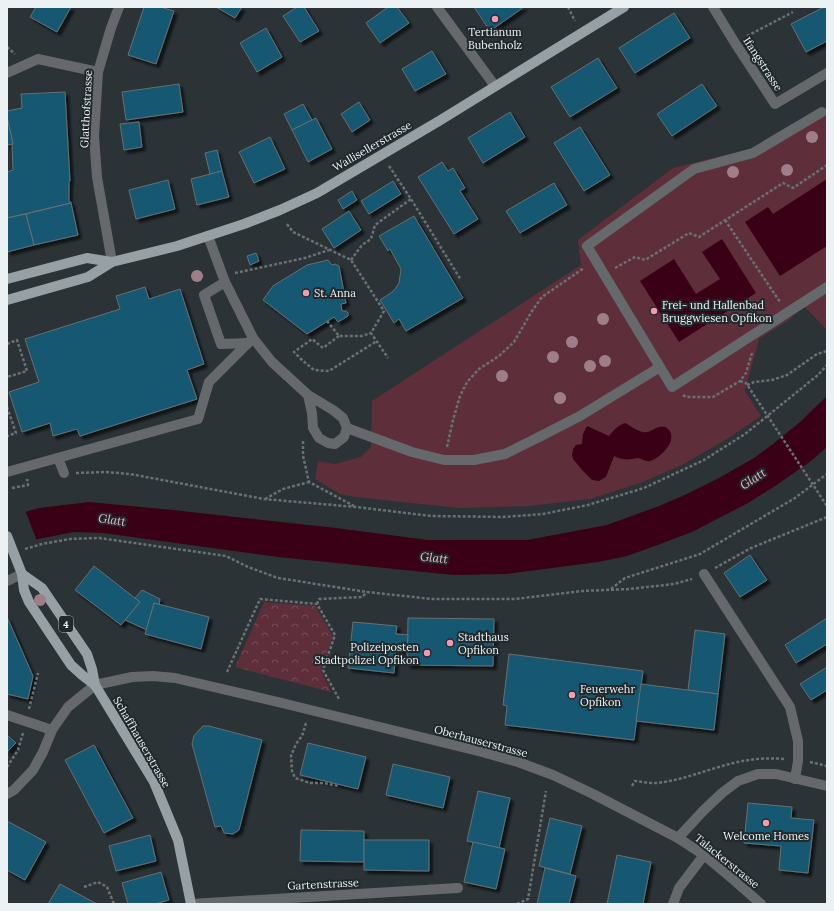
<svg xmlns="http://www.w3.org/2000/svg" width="834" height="911" font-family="Lora,serif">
  <defs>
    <pattern id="park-crowns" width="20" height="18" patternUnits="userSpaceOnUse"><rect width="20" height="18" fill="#5e2f3b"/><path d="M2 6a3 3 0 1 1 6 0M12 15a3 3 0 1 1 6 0" fill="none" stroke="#754e58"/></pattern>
    <filter id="shadow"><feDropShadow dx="3.5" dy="3.5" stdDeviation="1" flood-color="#0009"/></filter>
  </defs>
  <rect width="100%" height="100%" fill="#2b3337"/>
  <path fill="url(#park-crowns)" d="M264 602 315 606 333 636 321 670 331 692 235 667Z"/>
  <path fill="#5e2f3b" d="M827 108V330L804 306 791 315 792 318 759 339 745 391 761 416 727 439 680 466 640 483 590 499 529 506 459 508 355 497 340 494 315 479 318 461 335 464 361 457 371 447 372 401 581 265 578 240 673 168 782 141Z"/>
  <g fill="#3a0016">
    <path d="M827 179V246L780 276 745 222 768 207 773 214Z"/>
    <path d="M722 239 756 293 679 342 640 281 674 259 696 294 720 279 702 252Z"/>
    <path d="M827 396V447L811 461 778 484 748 503 692 532 663 543 627 556 598 562 507 574 453 575 278 557 103 533 74 532 38 539 7 549V517L39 508 89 502 173 510 336 528 428 540H527L607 525 659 506 687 494 719 478 754 458 773 444 800 422Z"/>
    <path d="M625 423C631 426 637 431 643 432 651 434 657 424 665 427 667 428 668 429 670 431 671 434 672 437 671 440 670 447 657 460 650 461 645 462 643 459 638 458 637 458 633 459 632 459 626 460 620 459 614 456L606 477 599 481 592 480 582 470 573 459 572 455 573 449 576 445 582 444 583 434 587 426 609 436C613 431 618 425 625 423Z"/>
  </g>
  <path fill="#2b3337" d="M25 510 37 541 7 551V515Z"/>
  <g fill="#185871" stroke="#656f73" filter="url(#shadow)">
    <path d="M36 7H71L57 32 30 17Z"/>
    <path d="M144 7H160L174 11 156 64 128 55Z"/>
    <path d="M216 7H242L235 18Z"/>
    <path d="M297 7H304L319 31 300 42 283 16Z"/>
    <path d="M388 7H397L409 23 380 43 366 23Z"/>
    <path d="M474 7H524L490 31Z"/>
    <path d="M824 7H827V41L806 52 791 24Z"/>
    <path d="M674 13 690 38 635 73 619 48Z"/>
    <path d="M266 28 282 57 257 72 240 43Z"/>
    <path d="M432 51 446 74 415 91 402 69Z"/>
    <path d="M598 58 617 88 570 117 551 87Z"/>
    <path d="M179 84 183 112 126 120 122 92Z"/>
    <path d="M702 84 717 106 672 136 657 114Z"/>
    <path d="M65 92 70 181H69V202H71V203L7 218V172L13 170 12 144H13L7 117V111L22 108 21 94Z"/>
    <path d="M359 102 370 120 352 132 341 114Z"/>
    <path d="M303 104 312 120 292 130 284 114Z"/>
    <path d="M510 112 525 137 483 163 468 138Z"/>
    <path d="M7 117 13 144 7 145Z"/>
    <path d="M316 118 332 149 308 162 292 130Z"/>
    <path d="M139 122 142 147 124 150 120 124Z"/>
    <path d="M580 127 610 175 584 191 554 143Z"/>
    <path d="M270 137 285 169 254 183 239 152Z"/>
    <path d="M217 150 222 171 210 174 205 153Z"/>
    <path d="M442 162 448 171 453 168 465 188 460 191 478 219 454 234 418 177Z"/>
    <path d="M222 171 229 197 197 205 191 179Z"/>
    <path d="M168 180 175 209 136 219 129 190Z"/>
    <path d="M393 181 401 194 369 214 361 201Z"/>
    <path d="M554 183 567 205 520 233 506 211Z"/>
    <path d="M352 191 357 200 343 209 338 200Z"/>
    <path d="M71 203 78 235 34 245 26 214Z"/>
    <path d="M349 211 361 230 334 248 322 229Z"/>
    <path d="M26 214 34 245 7 252V218Z"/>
    <path d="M414 216 463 298 406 331 399 319 394 323 380 300 391 293 395 289 399 283 401 269 390 249 388 251 379 236Z"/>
    <path d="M256 253 259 261 250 265 247 256Z"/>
    <path d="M328 260 332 265 335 264 339 266 346 303 341 304 342 311H346L348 313V316L338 322 334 317 307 334 263 300 273 286 307 265Z"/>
    <path d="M145 287 149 299 180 289 204 364 187 370 197 399 80 436 77 429 53 436 50 423 22 432 9 392 39 382 25 339 120 309 116 296Z"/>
    <path d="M750 555 767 580 740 597 724 573Z"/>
    <path d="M94 566 140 602 121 625 75 590Z"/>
    <path d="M142 590 160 599 159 605 154 603 147 630 125 620 140 602 135 598Z"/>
    <path d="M154 603 209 617 201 649 145 634Z"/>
    <path d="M7 617 33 676 28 699 7 694Z"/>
    <path d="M408 618 494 619 493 666 407 665Z"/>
    <path d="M827 618V644L796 663 785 645Z"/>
    <path d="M353 622 397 626 396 634 408 635 407 651H396L394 673 348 668Z"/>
    <path d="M695 630 725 634 718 694 688 690Z"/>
    <path d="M509 654 643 671 634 740 505 725 507 706 503 705Z"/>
    <path d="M827 667V690L811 700 800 684Z"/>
    <path d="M641 684 718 694 714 730 636 721Z"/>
    <path d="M203 726H209L262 740 239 830 233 834 224 833 221 826 215 827 192 744 194 736 199 730Z"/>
    <path d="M7 735 16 743 7 752Z"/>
    <path d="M308 743 366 757 358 789 300 775Z"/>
    <path d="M94 745 133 818 104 833 65 760Z"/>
    <path d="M393 764 450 777 443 808 386 795Z"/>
    <path d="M478 791 510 798 499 848 467 841Z"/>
    <path d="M748 803 792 807 791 818 814 820 808 873 779 870 781 846 744 843Z"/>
    <path d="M550 818 582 826 570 874 539 866Z"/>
    <path d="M7 821 46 842 25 880 7 870Z"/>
    <path d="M301 830 364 831V862L300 861Z"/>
    <path d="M150 835 156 861 116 871 109 846Z"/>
    <path d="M364 840H429V871L364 870Z"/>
    <path d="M473 842 505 849 496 889 464 882Z"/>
    <path d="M617 855 651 862 643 904H607Z"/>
    <path d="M545 868 576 876 569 904H537Z"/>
    <path d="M161 872 169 900 155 904H128L122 883Z"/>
    <path d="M60 884 97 904H48Z"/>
  </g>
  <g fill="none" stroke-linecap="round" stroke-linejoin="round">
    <g stroke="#6a7175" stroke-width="2.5" stroke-dasharray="3 2" stroke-linecap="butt">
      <path d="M568 7 575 21"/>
      <path d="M747 36 793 12"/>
      <path d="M7 47 15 54"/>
      <path d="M389 166 411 199 461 280"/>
      <path d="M725 220 780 302"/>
      <path d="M287 224 293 232 351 260 384 311 371 333 388 358"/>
      <path d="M351 260 362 245 371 239 375 225 411 199"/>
      <path d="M615 268 635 257 645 260 689 233 699 237 783 183 793 188 827 165"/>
      <path d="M235 273 305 258 329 250"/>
      <path d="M327 321 339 336H362L371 333"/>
      <path d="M339 336 323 348 312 339 294 352 302 360 314 370 329 371 377 341"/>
      <path d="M7 344 17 340 27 371 7 377"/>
      <path d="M740 381 746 383 827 506"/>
      <path d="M747 385 754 382 772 380 787 375 817 354 827 351"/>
      <path d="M683 395 686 397H713L740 381 746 373 752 353"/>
      <path d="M7 407 16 433 7 436"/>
      <path d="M303 441V456L309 482 354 506"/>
      <path d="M447 447 453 420 460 396 467 382 479 369 499 356 514 342 532 311 542 297 584 268"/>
      <path d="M76 473 106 472 130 474 264 499 356 507 431 516 503 517 543 514 588 505 644 488 704 460 745 434 818 375 827 365"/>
      <path d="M12 488 28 485 27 479"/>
      <path d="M265 499 283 489 309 482"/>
      <path d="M25 549 42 544 70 539 99 538 226 556 248 567 278 578 367 592 432 599H515L582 591 629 589 674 584 692 579"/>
      <path d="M715 568 751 548 827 517"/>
      <path d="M611 589 625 578 700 554 795 498 827 474"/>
      <path d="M317 604 319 599 362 597 367 592"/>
      <path d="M227 672 260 599 317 604 335 635 323 670 339 699"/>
      <path d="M29 709 38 673"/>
      <path d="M306 723 302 736 296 744 291 756 292 771 295 778 310 783H324L339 786"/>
      <path d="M810 762 827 766"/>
      <path d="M7 767 18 750 23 733"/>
      <path d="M632 786 635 781C642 782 649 783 656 783 678 781 698 773 719 767 741 760 762 757 785 759"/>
      <path d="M84 887 98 882 107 887 114 904"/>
      <path d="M517 904 528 899 546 791"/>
    </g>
    <g stroke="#65696c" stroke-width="10">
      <path d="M437 7 495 86"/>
      <path d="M713 7 735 43 775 104 827 73"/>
      <path d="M7 73 38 59 98 72"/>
      <path d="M822 112 753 153 694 169 587 246 672 387 827 287"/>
      <path d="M208 236 225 282 253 338 272 362 308 395 333 410 343 418 347 428 344 437 335 444 328 443 319 438 313 428 312 413 308 395"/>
      <path d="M112 262 97 177 94 136 98 72 111 28 119 7"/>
      <path d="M225 282 204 295 221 344 248 343"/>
      <path d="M347 428 412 452 444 460H474L505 454 541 436 580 416 660 367"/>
      <path d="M58 458 64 473"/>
      <path d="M7 472 198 419 209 382 253 338"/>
      <path d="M704 574 790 707 798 741V761L795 779"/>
      <path d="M7 581 22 574"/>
      <path d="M7 715 52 730"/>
      <path d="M7 794 14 790 33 770 43 752 52 730 68 707 95 685 132 677 153 676 175 678 282 703 482 752 518 762 553 775 593 794 678 838 704 855 735 881 761 904"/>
      <path d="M678 838 703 811 722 793 738 781 758 774H776L827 786"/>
      <path d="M191 904 458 888"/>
      <path d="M673 904 679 888 704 855"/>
    </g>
    <g stroke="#97a0a4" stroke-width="10">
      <path d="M7 279 87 258 112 262"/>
      <path d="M7 300 88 277 112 262 177 246 244 224 280 210 317 193 439 121 624 7"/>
      <path d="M7 536 22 574 24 590 29 602 71 665 82 675 95 685"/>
      <path d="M22 574 42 588 87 654 92 669 95 685 154 782 178 840 191 904"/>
    </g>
  </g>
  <g fill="#9e7f89">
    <circle cx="812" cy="137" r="6"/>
    <circle cx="787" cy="170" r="6"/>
    <circle cx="733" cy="172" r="6"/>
    <circle cx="197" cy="276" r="6"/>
    <circle cx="603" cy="319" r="6"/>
    <circle cx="572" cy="342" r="6"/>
    <circle cx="553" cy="357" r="6"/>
    <circle cx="605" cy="361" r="6"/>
    <circle cx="590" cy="366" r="6"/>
    <circle cx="502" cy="376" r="6"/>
    <circle cx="560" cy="398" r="6"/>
    <circle cx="40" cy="600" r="6"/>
  </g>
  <g fill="#f29aaf" stroke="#21292d" stroke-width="1.5">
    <circle cx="495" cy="19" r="4"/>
    <circle cx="306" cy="293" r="4"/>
    <circle cx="654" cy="311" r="4"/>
    <circle cx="450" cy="643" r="4"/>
    <circle cx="427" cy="653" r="4"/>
    <circle cx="572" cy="695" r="4"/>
    <circle cx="766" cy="823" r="4"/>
  </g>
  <g text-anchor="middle" stroke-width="4" stroke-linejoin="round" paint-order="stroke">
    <rect fill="#21292d" stroke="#afb6b8" stroke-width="1" x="59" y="616" width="14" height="16" rx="3"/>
    <g font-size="10" font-weight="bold" fill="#ecf2f4">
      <text x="66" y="628">4</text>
    </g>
    <g font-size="11" fill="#ecf2f4" stroke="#21292d" text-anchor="start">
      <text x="495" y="36" text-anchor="middle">Tertianum<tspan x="495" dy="13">Bubenholz</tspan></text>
      <text x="314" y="297">St. Anna</text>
      <text x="662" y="309">Frei- und Hallenbad<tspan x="662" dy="13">Bruggwiesen Opfikon</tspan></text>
      <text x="458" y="641">Stadthaus<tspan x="458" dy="13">Opfikon</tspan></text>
      <text x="419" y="651" text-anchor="end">Polizeiposten<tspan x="419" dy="13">Stadtpolizei Opfikon</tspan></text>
      <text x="580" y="693">Feuerwehr<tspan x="580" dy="13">Opfikon</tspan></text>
      <text x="766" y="840" text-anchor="middle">Welcome Homes</text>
    </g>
    <g font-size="11" fill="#ecf2f4" stroke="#21292d">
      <text transform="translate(763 64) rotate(57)" y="4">Ifangstrasse</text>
      <text transform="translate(86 109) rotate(-87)" y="4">Glatthofstrasse</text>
      <text transform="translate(372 146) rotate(-30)" y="4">Wallisellerstrasse</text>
      <text transform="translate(481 741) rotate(15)" y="4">Oberhauserstrasse</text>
      <text transform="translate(142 742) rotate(60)" y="4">Schaffhauserstrasse</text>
      <text transform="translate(727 861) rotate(39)" y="4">Talackerstrasse</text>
      <text transform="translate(323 884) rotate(-3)" y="4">Gartenstrasse</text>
    </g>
    <g font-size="12" font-style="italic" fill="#f7b9c7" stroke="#21292d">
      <text transform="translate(753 479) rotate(-33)" y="4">Glatt</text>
      <text transform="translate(112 520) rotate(8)" y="4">Glatt</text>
      <text transform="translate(434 558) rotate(6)" y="4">Glatt</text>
    </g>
  </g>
  <rect width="834" height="911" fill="none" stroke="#ecf2f4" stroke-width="16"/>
</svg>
